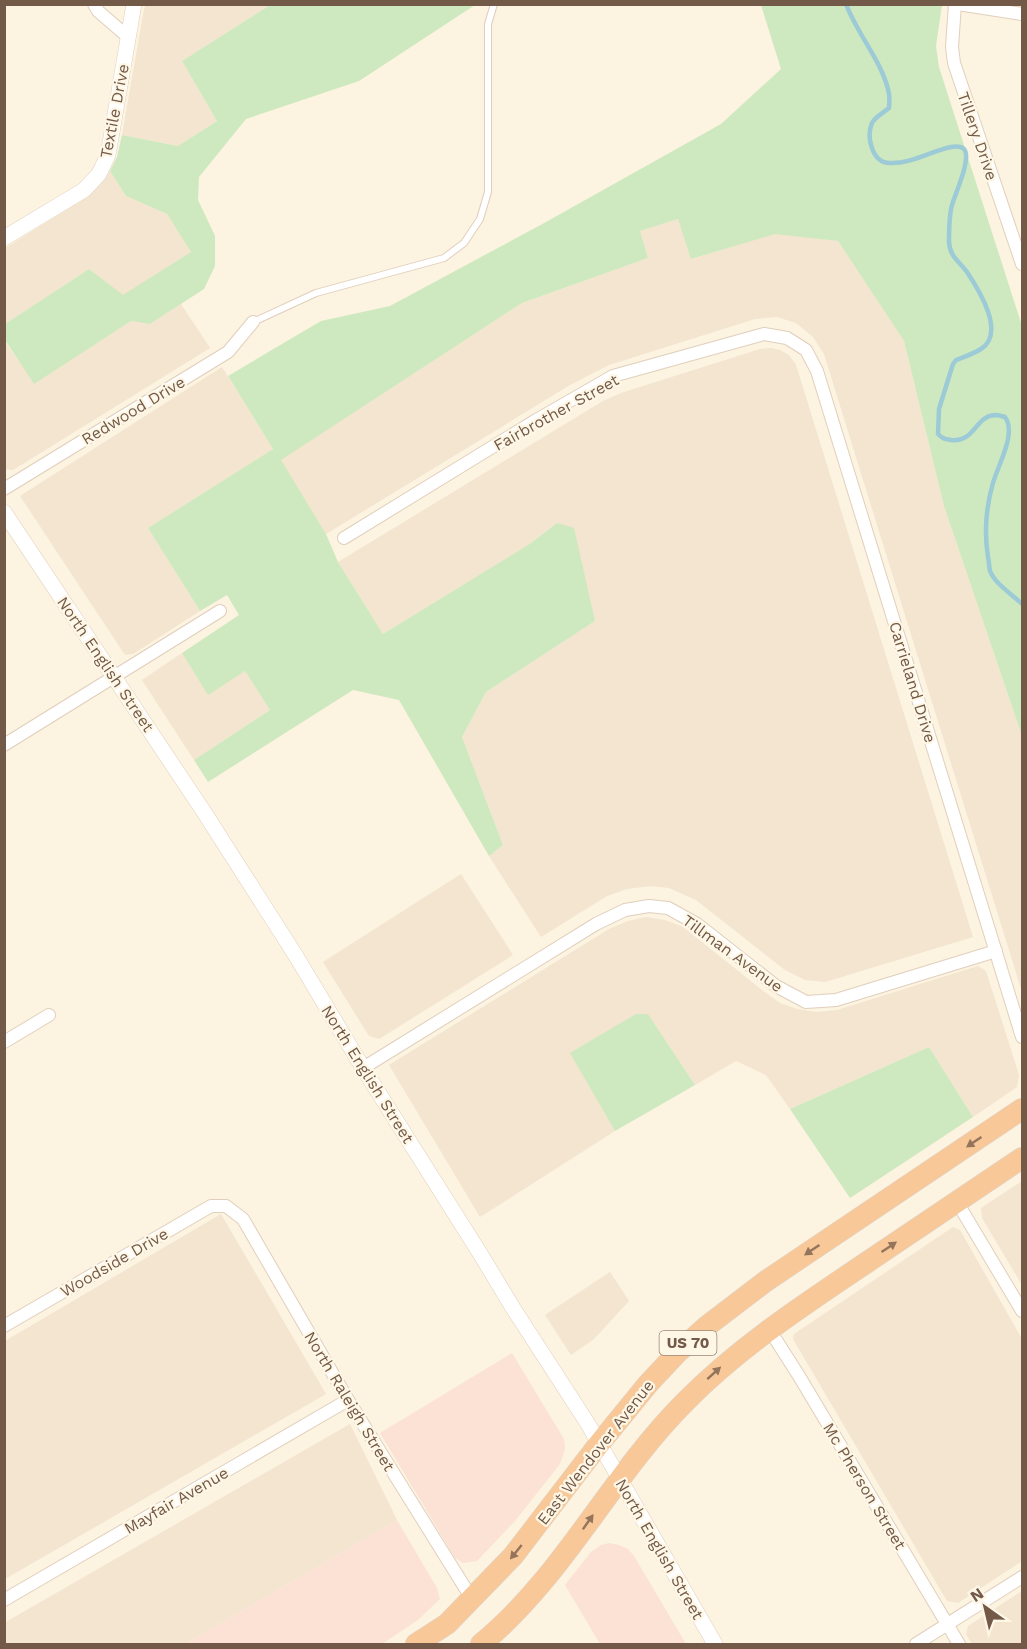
<svg xmlns="http://www.w3.org/2000/svg" width="1027" height="1649" font-family="'Work Sans',sans-serif">
  <rect width="100%" height="100%" fill="#fcf3e0"/>
  <g fill="#f3e5cf">
    <path d="M146 5H270L182 61 217 121 178 146 122 135 144 9Z"/>
    <path d="M110 171 126 196 167 214 191 252 123 296 89 269 5 324V248L79 202 96 189Z"/>
    <path d="M678 219 692 259 775 233 838 241 904 341 944 506 1022 736V992L824 354 813 337 796 323 777 317 755 319 609 365 570 385 326 534 280 460 522 303 648 258 640 231Z"/>
    <path d="M181 304 210 348 13 470 5 469 4 340 34 383 131 321 150 324Z"/>
    <path d="M771 348 780 350 789 355 796 365 973 937 825 982 805 980 785 970 696 900 669 888 651 886 627 889 607 896 541 937 489 856 503 845 462 737 486 692 595 621 557 523 531 543 383 634 338 562 603 401 621 393 760 349Z"/>
    <path d="M222 367 273 449 148 528 200 611 133 654 125 655 20 496Z"/>
    <path d="M182 653 208 694 245 671 270 710 194 760 142 680Z"/>
    <path d="M461 874 513 955 379 1039 369 1036 323 962Z"/>
    <path d="M646 917 665 920 683 927 762 990 780 1003 797 1009 816 1012 837 1010 978 966 986 971 1019 1075 1017 1087 973 1117 929 1047 790 1109 766 1075 736 1061 695 1085 648 1014 571 1053 615 1131 480 1217 389 1065 609 929 628 921Z"/>
    <path d="M1022 1181V1285L982 1218 981 1208Z"/>
    <path d="M221 1214 326 1394 5 1579V1341Z"/>
    <path d="M953 1227 960 1230 1022 1339V1561L958 1603 947 1601 793 1339 794 1334Z"/>
    <path d="M610 1272 629 1301 594 1339 571 1355 545 1315Z"/>
    <path d="M350 1424 397 1520 185 1644H5L4 1623Z"/>
    <path d="M1022 1591V1644H972L966 1634 968 1626Z"/>
  </g>
  <g fill="#fce2d4">
    <path d="M512 1353 564 1439 565 1449 560 1464 515 1521 477 1561 463 1563 455 1558 380 1433Z"/>
    <path d="M397 1520 437 1588 440 1599 418 1620 382 1644H185Z"/>
    <path d="M609 1543 619 1545 628 1549 634 1556 686 1644H600L565 1585 591 1552 601 1545Z"/>
  </g>
  <g fill="#cee9bf">
    <path d="M270 5H475L359 81 246 119 199 177 198 200 215 236V266L204 289 150 324 131 321 34 384 5 340V324L89 269 123 295 191 252 167 214 126 196 110 171 117 157 122 135 178 146 217 121 182 61Z"/>
    <path d="M761 5H942L936 46 939 67 1022 326V736L944 506 904 341 838 241 775 234 691 259 678 219 640 231 648 258 522 303 281 460 326 534 338 562 383 634 531 543 557 523 574 528 595 621 486 692 462 737 503 845 489 856 399 700 353 690 208 782 194 760 270 710 245 671 208 695 182 653 239 615 227 595 200 611 148 528 273 449 228 376 321 321 390 306 546 222 721 124 781 69Z"/>
    <path d="M636 1014H648L695 1085 615 1131 570 1053Z"/>
    <path d="M929 1047 973 1117 850 1198 790 1109Z"/>
  </g>
  <g fill="none" stroke-linecap="round" stroke-linejoin="round">
    <path stroke="#9ccad6" stroke-width="4.5" d="M846 4C857 34 884 64 889 94 890 99 889 104 889 108 883 113 875 117 872 123 866 137 872 163 890 163 911 164 931 151 951 147 956 146 961 146 964 149 972 158 955 194 952 205 949 216 949 231 949 242 950 257 959 261 967 272 979 290 1006 333 981 349 973 354 964 357 956 360L953 364 939 409 938 434C943 439 945 439 951 440 975 443 975 416 995 415 999 415 1002 416 1005 417 1017 433 998 465 993 483 986 507 984 532 988 557 989 561 989 566 990 571 995 584 1012 594 1022 604"/>
    <defs>
      <path id="service" d="M253 322 316 293 444 258 464 243 480 219 488 192V24L494 4"/>
      <g id="minor">
        <path d="M94 4 98 11 128 37"/>
        <path d="M955 4 952 47 954 63 1022 264"/>
        <path d="M958 4 1022 14"/>
        <path d="M4 489 228 352 253 322"/>
        <path d="M344 538 533 422 613 376 764 334 787 338 806 350 817 371 1022 1037"/>
        <path d="M4 745 220 611"/>
        <path d="M4 1042 49 1015"/>
        <path d="M363 1068 596 924 625 910 649 906 668 908 697 924 776 986 806 1002 836 1000 996 951"/>
        <path d="M957 1202 1022 1311"/>
        <path d="M4 1326 211 1206H226L243 1219 348 1400 472 1599"/>
        <path d="M769 1329 799 1376 959 1644"/>
        <path d="M4 1600 348 1400"/>
        <path d="M916 1644 1022 1577"/>
      </g>
      <g id="tertiary">
        <path d="M4 238 84 190 99 174 108 155 134 4"/>
        <path d="M4 512 204 812 296 956 363 1068 481 1255 513 1308 588 1424 715 1644"/>
      </g>
      <g id="trunk">
        <path d="M416 1644 447 1624 513 1556 599 1444 648 1384 677 1353 707 1326 766 1281 1022 1109"/>
        <path d="M481 1644C564 1576 610 1477 685 1402 736 1350 796 1310 857 1269 912 1232 967 1195 1022 1158"/>
      </g>
    </defs>
    <use href="#service" stroke="#e0cfbc" stroke-width="8"/>
    <use href="#minor" stroke="#e0cfbc" stroke-width="14"/>
    <use href="#tertiary" stroke="#e0cfbc" stroke-width="16"/>
    <use href="#trunk" stroke="#ddd7d3" stroke-width="22"/>
    <use href="#service" stroke="#fff" stroke-width="6"/>
    <use href="#minor" stroke="#fff" stroke-width="12"/>
    <use href="#tertiary" stroke="#fff" stroke-width="15"/>
    <use href="#trunk" stroke="#f8c898" stroke-width="21"/>
  </g>
  <defs><path id="oneway-solid" d="M-6-.8H1V-3.2L6.5 0L1 3.2V.8H-6Z" transform="scale(1.5)"/></defs>
  <g fill="#94755c">
    <use href="#oneway-solid" transform="translate(974 1142) rotate(146)"/>
    <use href="#oneway-solid" transform="translate(889 1247) rotate(-34)"/>
    <use href="#oneway-solid" transform="translate(812 1250) rotate(146)"/>
    <use href="#oneway-solid" transform="translate(714 1373) rotate(-42)"/>
    <use href="#oneway-solid" transform="translate(588 1522) rotate(-55)"/>
    <use href="#oneway-solid" transform="translate(516 1552) rotate(129)"/>
  </g>
  <g text-anchor="middle" stroke-width="4.5" stroke-linejoin="round" paint-order="stroke">
    <rect fill="#fff7e6" stroke="#9c8877" stroke-width="1.5" x="659.5" y="1331" width="57" height="24" rx="4.5"/>
    <g font-size="15" font-weight="bold" fill="#725948">
      <text x="688" y="1348">US 70</text>
    </g>
    <g font-size="16" fill="#725948" stroke="#fff7e6">
      <text transform="translate(114 111) rotate(-79)" y="6">Textile Drive</text>
      <text transform="translate(978 136) rotate(71)" y="6">Tillery Drive</text>
      <text transform="translate(133 410) rotate(-31)" y="6">Redwood Drive</text>
      <text transform="translate(556 412) rotate(-29)" y="6">Fairbrother Street</text>
      <text transform="translate(106 664) rotate(56)" y="6">North English Street</text>
      <text transform="translate(913 682) rotate(73)" y="6">Carrieland Drive</text>
      <text transform="translate(733 953) rotate(36)" y="6">Tillman Avenue</text>
      <text transform="translate(368 1074) rotate(58)" y="6">North English Street</text>
      <text transform="translate(114 1262) rotate(-30)" y="6">Woodside Drive</text>
      <text transform="translate(350 1401) rotate(59)" y="6">North Raleigh Street</text>
      <text transform="translate(595 1452) rotate(-52)" y="6">East Wendover Avenue</text>
      <text transform="translate(865 1486) rotate(59)" y="6">Mc Pherson Street</text>
      <text transform="translate(176 1500) rotate(-30)" y="6">Mayfair Avenue</text>
      <text transform="translate(660 1549) rotate(60)" y="6">North English Street</text>
    </g>
  </g>
  <rect width="1027" height="1649" fill="none" stroke="#725948" stroke-width="12"/>
  <g transform="translate(985 1607) rotate(326)" stroke="#fff7e6" stroke-width="4.5" paint-order="stroke">
  <path d="M0-4.5L10 22L0 15L-10 22Z" fill="#725948"/>
  <text y="-9" font-size="16" font-weight="bold" text-anchor="middle" fill="#725948">N</text>
  </g>
</svg>
